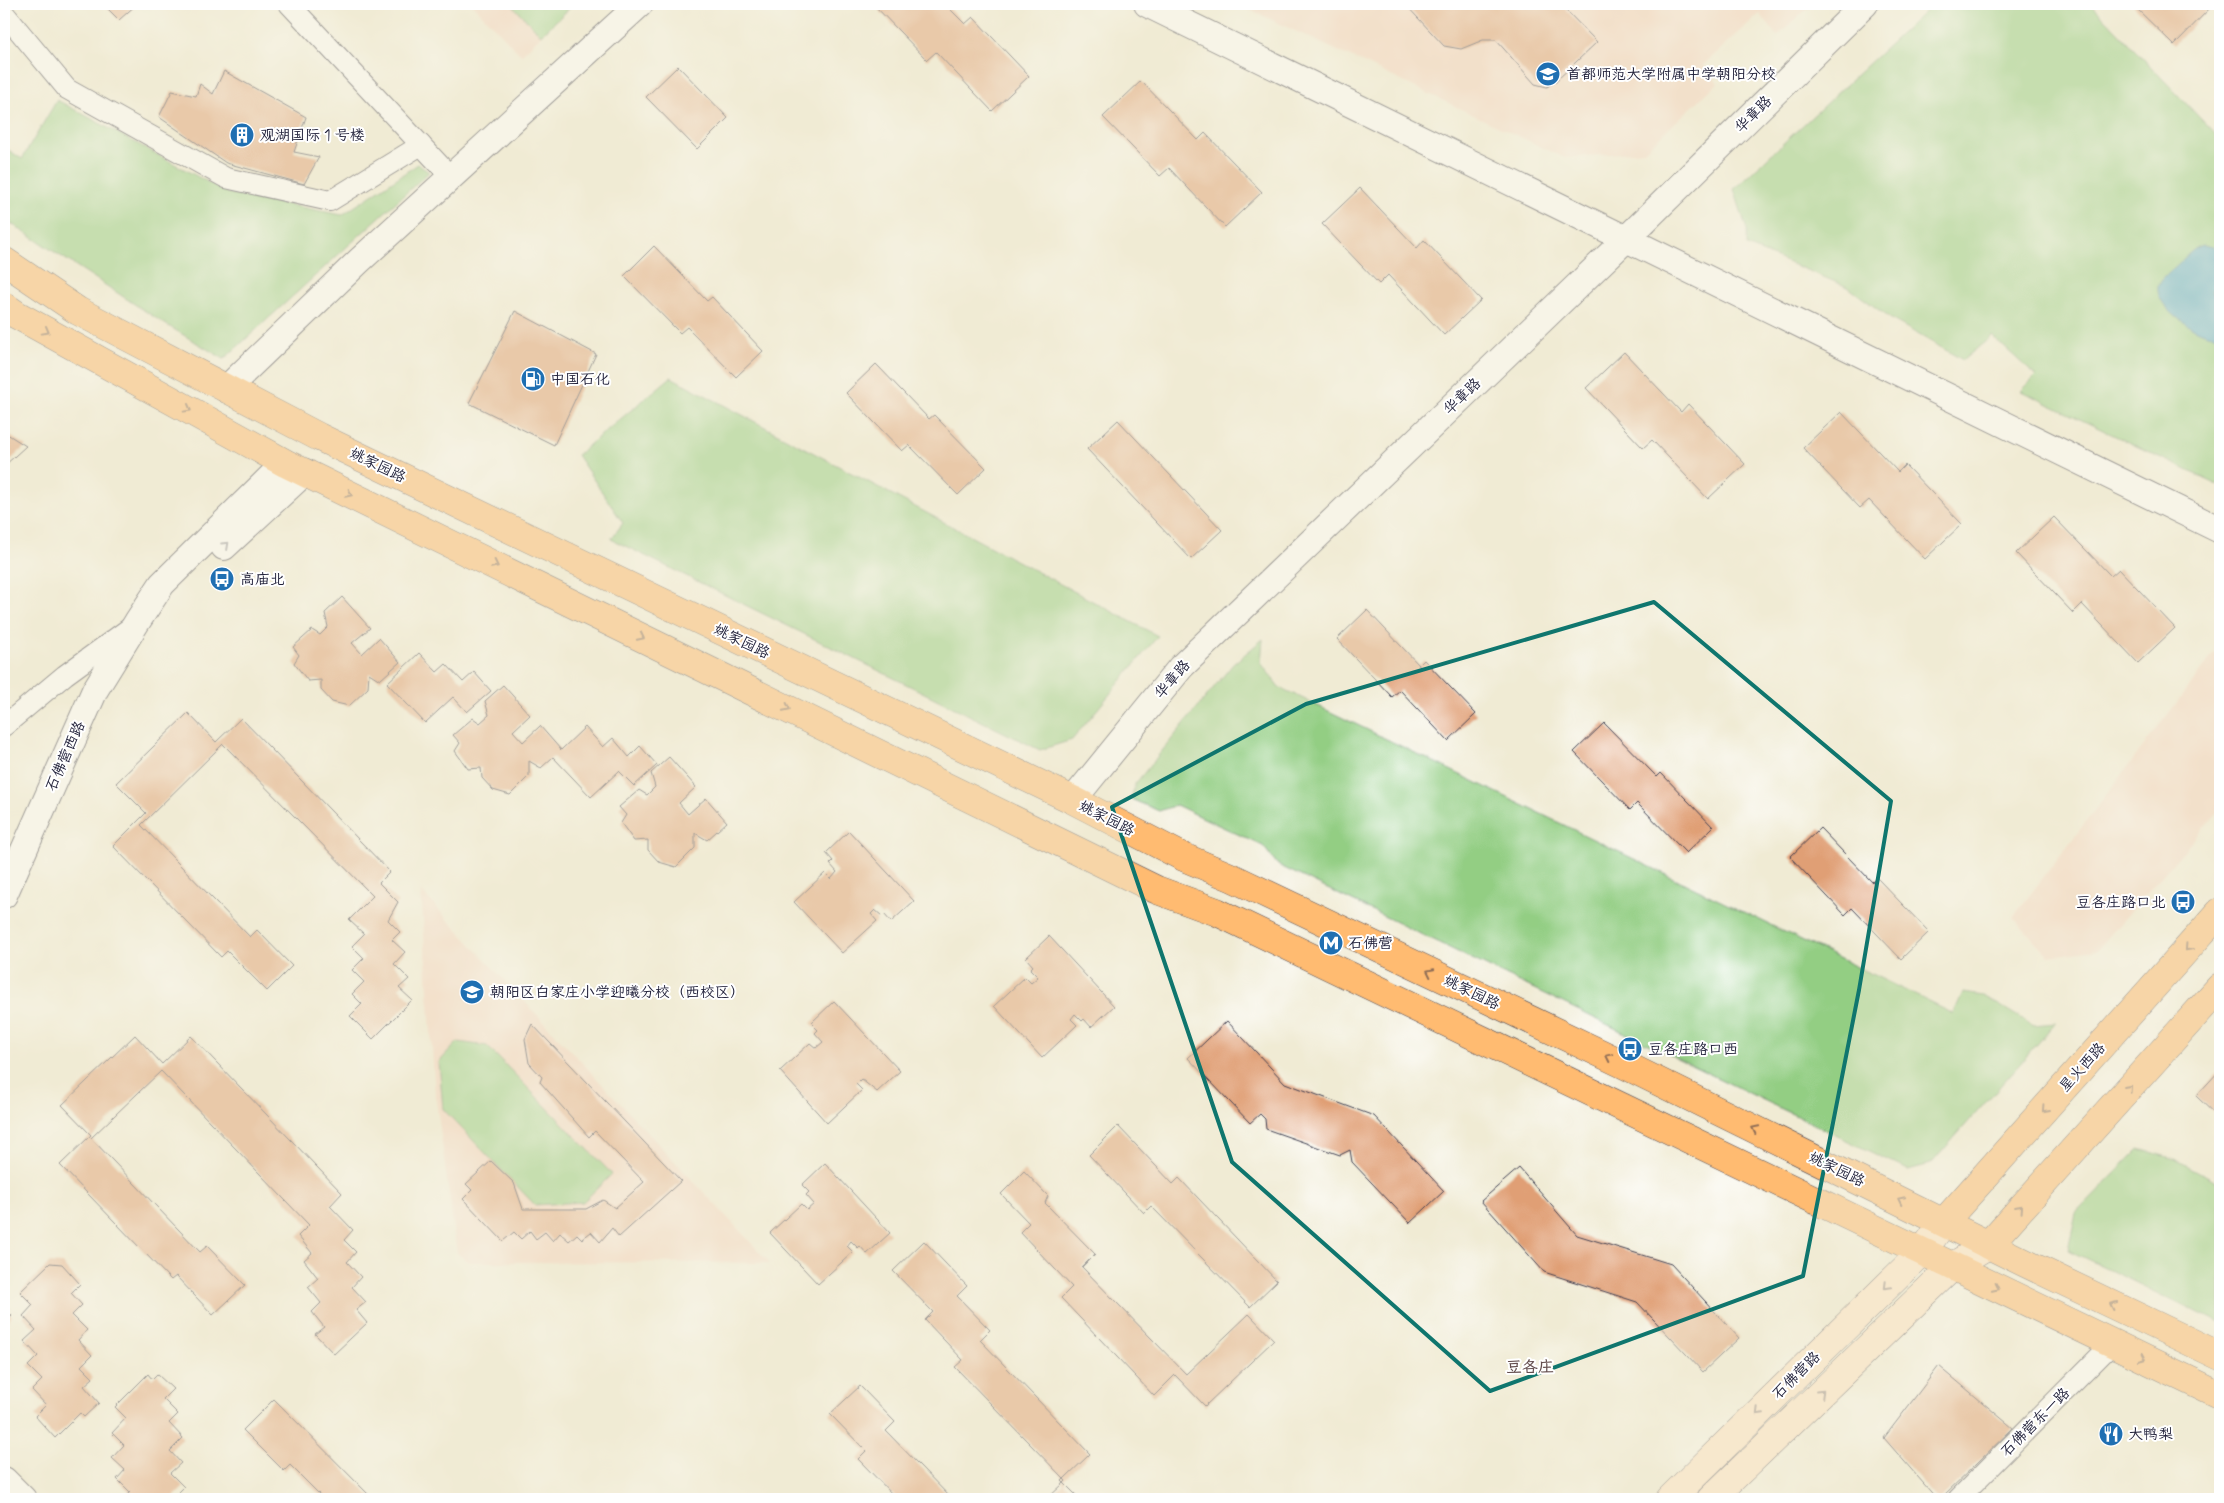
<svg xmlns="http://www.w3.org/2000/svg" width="2224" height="1503" font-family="Mynerve,'LXGW WenKai TC',sans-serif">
  <rect width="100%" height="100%" fill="#fff"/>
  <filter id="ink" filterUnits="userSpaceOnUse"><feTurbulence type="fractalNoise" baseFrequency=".02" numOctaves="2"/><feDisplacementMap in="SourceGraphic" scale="10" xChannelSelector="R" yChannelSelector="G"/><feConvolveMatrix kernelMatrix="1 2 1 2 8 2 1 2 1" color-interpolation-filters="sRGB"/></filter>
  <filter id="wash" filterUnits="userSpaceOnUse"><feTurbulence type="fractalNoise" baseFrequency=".0096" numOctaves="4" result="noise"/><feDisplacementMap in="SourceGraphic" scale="20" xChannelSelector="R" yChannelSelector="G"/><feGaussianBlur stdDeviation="1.12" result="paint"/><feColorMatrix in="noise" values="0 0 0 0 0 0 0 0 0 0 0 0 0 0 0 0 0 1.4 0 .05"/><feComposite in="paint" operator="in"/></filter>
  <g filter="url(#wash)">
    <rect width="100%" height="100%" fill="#f0ebd4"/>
    <g fill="#f4d3bf">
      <path d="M472 4H574L521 55Z"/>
      <path d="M1238 4H1813L1777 36 1760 14 1703 65 1718 83 1644 151 1565 158Z"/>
      <path d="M2220 646V809L2097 950 2049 956 2013 917Z"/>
      <path d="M421 891 770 1263 468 1262 457 1253 435 1092Z"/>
    </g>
    <g fill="#93ce83" stroke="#5a785f">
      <path d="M511 4H574L541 35Z"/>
      <path d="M1933 4H2091L2220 139V486L2021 391 2036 376 1992 336 1963 360 1891 319 1848 287 1747 246V230L1734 189Z"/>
      <path d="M57 100 228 193 342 215 418 164 429 172 224 359 165 324 4 219V147L22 159Z"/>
      <path d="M671 377 1158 636 1072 740 1040 750 611 539 623 523 577 455Z"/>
      <path d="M1263 639 1261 663 1279 687 1954 1014 1963 993 1984 996 2032 1025 2056 1023 1931 1164 1908 1170 1278 865 1263 846 1176 805 1159 811 1131 799 1135 784 1233 664Z"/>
      <path d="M458 1042 487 1046 612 1174 583 1202 535 1205 443 1109 439 1062Z"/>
      <path d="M2139 1149 2175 1159 2220 1183V1323L2068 1250 2076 1213Z"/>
    </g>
    <path fill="#48a5c7" stroke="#356481" d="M2203 245 2213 247 2220 254 2218 265 2220 283 2212 291 2220 307V335C2201 339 2155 308 2158 287 2160 278 2172 270 2178 264 2186 257 2193 248 2203 245Z"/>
    <g id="blocks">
      <g fill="#e09f74">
        <path d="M103 4H137L119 20Z"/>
        <path d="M873 4H945L965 24 973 17 1029 76 992 111 936 52 927 60Z"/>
        <path d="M1405 4H1560L1597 42 1556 81 1547 87 1535 84 1496 40H1483L1461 49 1444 46Z"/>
        <path d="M2132 4H2214L2174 45Z"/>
        <path d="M678 66 728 118 697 149 646 97Z"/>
        <path d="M224 71 306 117 294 152 319 157 304 184 226 163 159 117 172 91 196 96 200 84 213 94Z"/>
        <path d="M1141 81 1198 140 1205 133 1262 192 1225 227 1169 168 1160 176 1103 117Z"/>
        <path d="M1360 188 1417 248 1424 240 1481 300 1444 335 1388 275 1379 284 1322 224Z"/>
        <path d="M654 246 707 301 712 297 763 351 736 377 687 327 680 333 624 276Z"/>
        <path d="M515 311 596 354 554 445 469 403Z"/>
        <path d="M1624 352 1681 412 1688 404 1745 464 1708 499 1652 440 1643 448 1586 388Z"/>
        <path d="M876 364 929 419 934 415 986 468 958 495 909 445 902 451 846 393Z"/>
        <path d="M1841 412 1898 472 1905 465 1962 524 1925 559 1869 500 1860 508 1803 448Z"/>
        <path d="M1118 420 1222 530 1191 559 1087 449Z"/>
        <path d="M4 432 26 446 4 466Z"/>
        <path d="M2054 517 2111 576 2119 569 2175 628 2138 663 2082 604 2073 613 2016 553Z"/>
        <path d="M342 597 370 628 352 643 362 654 379 638 400 662 380 680 369 673 368 688 349 706 332 702 321 690V680L308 681 294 663 299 655 293 647 312 630 320 635 328 627 325 613Z"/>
        <path d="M1367 610 1419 665 1424 660 1476 714 1448 741 1400 690 1392 697 1337 639Z"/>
        <path d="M419 653 437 672 446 664 463 682 474 672 491 691 467 712 453 697 425 723 387 683Z"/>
        <path d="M503 685 530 715 513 731 523 742 540 726 561 750 585 727 603 747 613 738 629 757 640 746 657 765 634 786 619 771 591 797 553 757 541 768 529 761V776L510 795 493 790 482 778 481 768 468 769 455 751 460 743 453 735 473 718 480 723 489 715 485 701Z"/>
        <path d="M188 713 216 742 241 718 390 872 379 883 398 902 388 920 400 932 392 940 405 952 394 964 409 979 399 988 412 1000 373 1039 350 1016 362 1004 352 994 364 982 352 970 364 958 352 946 364 934 349 920 373 896 223 744 141 825 250 937 257 930 292 966 267 991 227 951 221 957 113 846 146 813 116 783Z"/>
        <path d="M1604 723 1657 777 1661 773 1713 827 1686 853 1637 803 1630 810 1574 752Z"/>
        <path d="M669 757 696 787 679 803 688 814 706 798 727 822 707 840 695 833V848L676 867 659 862 648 850V840L634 841 621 823 626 815 619 807 639 790 647 795 655 787 651 773Z"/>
        <path d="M1820 828 1872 882 1877 878 1929 932 1901 959 1852 908 1845 915 1790 857Z"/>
        <path d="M849 831 914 901 891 922 884 914 882 916 875 910 871 914 877 921 842 953 794 902 825 873 831 879 837 872 830 864 833 861 826 853Z"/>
        <path d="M1049 936 1114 1006 1091 1027 1084 1019 1082 1021 1075 1014 1071 1019 1077 1025 1042 1058 994 1006 1025 977 1031 983 1038 977 1030 969 1033 966 1026 958Z"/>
        <path d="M834 1001 900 1071 877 1092 861 1079 856 1084 862 1090 827 1123 780 1071 810 1043 816 1048 823 1042 815 1033 818 1030 811 1023Z"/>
        <path d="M1227 1021 1285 1083 1374 1116 1444 1191 1410 1223 1352 1162 1350 1150 1340 1155 1266 1129 1265 1119 1260 1114 1250 1123 1188 1058Z"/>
        <path d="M532 1024 681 1181 619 1237 612 1228 600 1242 591 1232 582 1239 577 1234 569 1241 560 1233 553 1241 545 1232 536 1239 530 1231 521 1239 514 1232 503 1241 463 1199 472 1190 466 1184 491 1161 514 1183 523 1209H586L603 1200 615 1208 644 1182 595 1131 589 1137 540 1082 542 1077 529 1063 525 1039Z"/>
        <path d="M135 1035 162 1064 191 1036 342 1193 330 1206 353 1230 344 1240 356 1252 347 1262 361 1277 352 1287 366 1302 356 1310 367 1323 334 1354 315 1334 324 1327 312 1312 321 1303 308 1287 318 1278 304 1260 312 1253 298 1236 309 1225 161 1071 91 1138 200 1252 207 1246 245 1285 213 1315 176 1276 171 1280 60 1165 91 1135 62 1105Z"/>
        <path d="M2220 1070V1119L2196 1096Z"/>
        <path d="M1118 1126 1173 1184 1179 1178 1277 1281 1250 1307 1151 1206 1144 1213 1089 1155Z"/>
        <path d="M825 1163 890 1233 867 1254 860 1246 858 1248 851 1241 847 1246 853 1252 818 1284 770 1233 801 1204 807 1210 814 1204 806 1195 809 1192 802 1185Z"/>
        <path d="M1519 1168 1577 1235 1671 1264 1739 1338 1703 1372 1637 1302 1544 1272 1481 1201Z"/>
        <path d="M1024 1171 1048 1196 1045 1203 1095 1254 1082 1267 1186 1374 1249 1314 1274 1340 1205 1406 1175 1375 1154 1396 1061 1298 1072 1287 1020 1232 1029 1223 1001 1194Z"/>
        <path d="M924 1241 967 1286 957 1296 990 1330 980 1340 1090 1454 1064 1479 1066 1481 1064 1483 1062 1481 1064 1479 955 1367 963 1360 925 1320 933 1312 893 1271Z"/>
        <path d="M50 1263 62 1264 80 1284 71 1293 82 1305 72 1315 87 1330 78 1340 92 1355 81 1366 93 1378 84 1386 99 1403 84 1417 80 1413 55 1438 35 1416 46 1405 32 1390 42 1380 28 1366 38 1356 24 1341 36 1330 23 1316 33 1305 20 1292Z"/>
        <path d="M4 1308 12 1316 4 1324Z"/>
        <path d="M1939 1366 2013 1428 1940 1499H1937L1884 1438Z"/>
        <path d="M148 1374 152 1379 157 1374 173 1389 163 1399 178 1414 169 1423 183 1438 170 1451 181 1463 170 1473 184 1487 174 1497 176 1499H123L130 1492 117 1479 125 1470 112 1458 124 1445 112 1433 126 1418 115 1407Z"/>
        <path d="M860 1386 895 1422 886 1431 952 1499H897L858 1459 866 1451 830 1414Z"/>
        <path d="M274 1399 373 1499H324L290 1465 284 1471 243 1430Z"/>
        <path d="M1064 1483 1080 1499H1047Z"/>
      </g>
    </g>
  </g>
  <g filter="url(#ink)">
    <use href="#blocks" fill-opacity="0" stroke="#414052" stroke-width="1"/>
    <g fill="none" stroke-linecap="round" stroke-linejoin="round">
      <defs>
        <g id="minor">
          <path d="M289 4 451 177"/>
          <path d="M4 13 67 89 226 178 330 201 421 145"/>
          <path d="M4 726 65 675 131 627"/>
          <path d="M1958 1499 2112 1344"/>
        </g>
        <g id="tertiary">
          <path d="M1147 4 2220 530"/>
          <path d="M226 389 359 261 640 4"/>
          <path d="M224 547 305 472"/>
          <path d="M1073 800 1181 667 1626 239 1865 4"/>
          <path d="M4 895 95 690 137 622 162 584 285 463"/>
          <path d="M4 1480 23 1499"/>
        </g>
        <g id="secondary">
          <path d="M1670 1499 1922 1252 1944 1222"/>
          <path d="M1711 1499 1953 1266 1988 1245"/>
        </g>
        <g id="primary">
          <path d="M4 261 78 311 319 437 1073 800 1181 856 1233 878 1621 1063 2023 1262 2220 1356"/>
          <path d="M4 306 17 315 285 463 1157 890 1217 912 2220 1395"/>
          <path d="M1944 1222 2220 912"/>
          <path d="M1988 1245 2220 987"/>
        </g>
      </defs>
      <use href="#minor" stroke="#414052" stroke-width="22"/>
      <use href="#tertiary" stroke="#414052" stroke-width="28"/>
      <use href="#secondary" stroke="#414052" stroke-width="29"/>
      <use href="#primary" stroke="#414052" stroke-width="29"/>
      <use href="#minor" stroke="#fff" stroke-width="20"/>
      <use href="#tertiary" stroke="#fff" stroke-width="26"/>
      <use href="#secondary" stroke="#ffe4c6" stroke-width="28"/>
      <use href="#primary" stroke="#ffbb71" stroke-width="28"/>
    </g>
    <defs><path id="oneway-chevron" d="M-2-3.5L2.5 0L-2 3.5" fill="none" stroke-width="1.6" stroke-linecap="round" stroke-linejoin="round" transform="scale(1.25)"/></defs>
    <g stroke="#906e56">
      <use href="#oneway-chevron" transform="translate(46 331) rotate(29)"/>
      <use href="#oneway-chevron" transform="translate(188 409) rotate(29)"/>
      <use href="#oneway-chevron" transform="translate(349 494) rotate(26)"/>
      <use href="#oneway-chevron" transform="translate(495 565) rotate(26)"/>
      <use href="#oneway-chevron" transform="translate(641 637) rotate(26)"/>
      <use href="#oneway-chevron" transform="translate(787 708) rotate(26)"/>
      <use href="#oneway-chevron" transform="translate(2188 948) rotate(132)"/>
      <use href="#oneway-chevron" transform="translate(1430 972) rotate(-154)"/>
      <use href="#oneway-chevron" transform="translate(1609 1057) rotate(-154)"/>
      <use href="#oneway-chevron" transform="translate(2129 1088) rotate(-48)"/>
      <use href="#oneway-chevron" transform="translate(2045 1109) rotate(132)"/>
      <use href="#oneway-chevron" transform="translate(1755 1129) rotate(-154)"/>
      <use href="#oneway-chevron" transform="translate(1901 1200) rotate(-154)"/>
      <use href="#oneway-chevron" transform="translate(2020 1208) rotate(-48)"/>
      <use href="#oneway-chevron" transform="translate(1996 1288) rotate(26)"/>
      <use href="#oneway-chevron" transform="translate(2113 1305) rotate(-155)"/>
      <use href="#oneway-chevron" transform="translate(2143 1358) rotate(25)"/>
    </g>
    <use stroke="#9c9ca7" href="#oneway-chevron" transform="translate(226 545) rotate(-43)"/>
    <g stroke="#9c8d87">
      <use href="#oneway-chevron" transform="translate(1887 1286) rotate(135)"/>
      <use href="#oneway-chevron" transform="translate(1821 1393) rotate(-44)"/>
      <use href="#oneway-chevron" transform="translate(1759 1412) rotate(135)"/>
    </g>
  </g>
  <path d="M0 0H2224V1503H0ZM1654 602 1891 801 1859 990 1803 1276 1490 1391 1232 1162 1112 807 1306 704Z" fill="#f0ebd4" fill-opacity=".55" fill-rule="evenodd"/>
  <path fill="none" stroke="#0f766e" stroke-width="4" stroke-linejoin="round" d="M1654 602 1891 801 1859 990 1803 1276 1490 1391 1232 1162 1112 807 1306 704Z"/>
  <defs>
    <symbol id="school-disc" viewBox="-11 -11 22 22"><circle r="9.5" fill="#1f6fb2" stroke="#fff"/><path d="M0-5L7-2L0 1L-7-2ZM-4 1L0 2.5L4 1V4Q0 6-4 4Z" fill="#fff"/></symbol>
    <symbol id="building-disc" viewBox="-11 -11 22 22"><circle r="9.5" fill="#1f6fb2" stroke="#fff"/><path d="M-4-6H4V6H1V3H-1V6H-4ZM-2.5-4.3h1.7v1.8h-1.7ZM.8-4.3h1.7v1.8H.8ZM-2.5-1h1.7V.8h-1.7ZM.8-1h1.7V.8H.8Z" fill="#fff"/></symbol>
    <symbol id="fuel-disc" viewBox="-11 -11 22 22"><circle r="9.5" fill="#1f6fb2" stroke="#fff"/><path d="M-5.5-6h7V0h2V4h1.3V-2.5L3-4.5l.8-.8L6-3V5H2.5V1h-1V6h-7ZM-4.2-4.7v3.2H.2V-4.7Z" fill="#fff"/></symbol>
    <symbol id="bus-disc" viewBox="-11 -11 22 22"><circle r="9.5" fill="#1f6fb2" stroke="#fff"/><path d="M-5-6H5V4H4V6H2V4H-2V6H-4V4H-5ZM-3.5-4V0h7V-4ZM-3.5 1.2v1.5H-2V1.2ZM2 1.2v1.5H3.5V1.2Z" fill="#fff"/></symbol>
    <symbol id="metro-disc" viewBox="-11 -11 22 22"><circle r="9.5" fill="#1f6fb2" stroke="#fff"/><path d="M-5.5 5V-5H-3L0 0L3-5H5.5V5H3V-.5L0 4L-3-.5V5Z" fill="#fff"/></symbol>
    <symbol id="restaurant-disc" viewBox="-11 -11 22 22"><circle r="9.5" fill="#1f6fb2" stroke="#fff"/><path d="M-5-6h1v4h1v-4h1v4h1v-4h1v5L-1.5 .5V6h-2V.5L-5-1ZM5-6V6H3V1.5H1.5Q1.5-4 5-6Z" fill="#fff"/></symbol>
  </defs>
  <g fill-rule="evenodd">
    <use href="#school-disc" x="1534" y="60" width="28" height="28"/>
    <use href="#building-disc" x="228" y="121" width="28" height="28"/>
    <use href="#fuel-disc" x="519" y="365" width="28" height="28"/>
    <use href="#bus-disc" x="208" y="565" width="28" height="28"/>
    <use href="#bus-disc" x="2169" y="888" width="28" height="28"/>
    <use href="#metro-disc" x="1317" y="929" width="28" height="28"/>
    <use href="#school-disc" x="458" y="978" width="28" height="28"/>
    <use href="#bus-disc" x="1616" y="1035" width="28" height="28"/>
    <use href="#restaurant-disc" x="2097" y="1420" width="28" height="28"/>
  </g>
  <g text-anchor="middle" stroke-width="4" stroke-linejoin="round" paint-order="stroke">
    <g font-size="15" fill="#22223b" stroke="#fff" text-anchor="start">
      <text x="1566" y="79">首都师范大学附属中学朝阳分校</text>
      <text x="260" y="140">观湖国际 1 号楼</text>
      <text x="550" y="384">中国石化</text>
      <text x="240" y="584">高庙北</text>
      <text x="2166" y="907" text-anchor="end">豆各庄路口北</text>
      <text x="1348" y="948">石佛营</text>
      <text x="490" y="997">朝阳区白家庄小学迎曦分校（西校区）</text>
      <text x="1648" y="1054">豆各庄路口西</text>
      <text x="2128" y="1439">大鸭梨</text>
    </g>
    <g font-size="15" fill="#22223b" stroke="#fff">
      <text transform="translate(1753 114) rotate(-45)" y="5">华章路</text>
      <text transform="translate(1462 396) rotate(-44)" y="5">华章路</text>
      <text transform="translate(378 465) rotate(26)" y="5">姚家园路</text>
      <text transform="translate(742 641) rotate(26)" y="5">姚家园路</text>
      <text transform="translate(1172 679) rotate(-49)" y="5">华章路</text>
      <text transform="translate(65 756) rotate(-66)" y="5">石佛营西路</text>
      <text transform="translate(1107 818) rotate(27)" y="5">姚家园路</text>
      <text transform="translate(1472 992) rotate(26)" y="5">姚家园路</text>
      <text transform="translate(2082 1067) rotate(-48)" y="5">星火西路</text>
      <text transform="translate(1837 1169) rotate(26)" y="5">姚家园路</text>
      <text transform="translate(1796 1375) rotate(-45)" y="5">石佛营路</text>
      <text transform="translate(2035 1422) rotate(-45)" y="5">石佛营东一路</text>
    </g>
    <g font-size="16" font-weight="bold" fill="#644e4f" stroke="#fff">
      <text x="1530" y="1372">豆各庄</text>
    </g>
  </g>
  <rect width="2224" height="1503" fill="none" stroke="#fff" stroke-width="20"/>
</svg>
